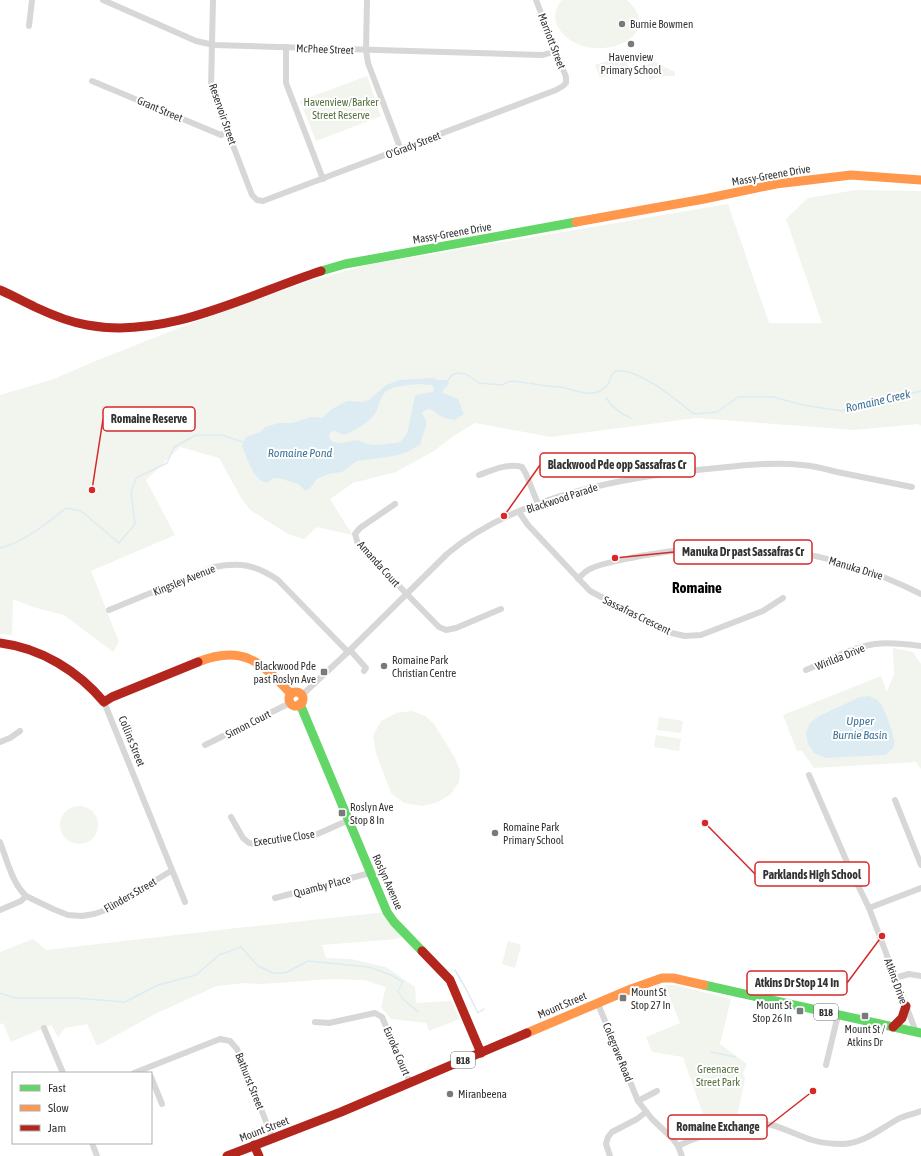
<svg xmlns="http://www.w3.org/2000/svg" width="921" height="1156" font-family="'Asap Condensed',sans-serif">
  <rect width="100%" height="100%" fill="#fff"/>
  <g fill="#f1f5ed">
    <path d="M562 0H627C672 41 580 71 557 25 553 16 556 7 562 0Z"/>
    <path d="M624 55 628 67 600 78 595 65Z"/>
    <path d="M655 62 675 72V76H660L650 80 646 65Z"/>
    <path d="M367 76 381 116 316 141 300 101Z"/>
    <path d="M856 190 921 191V426L918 424 854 430 696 418 551 437 475 423 452 437 434 451 396 472 353 483 330 499 348 528 351 531 352 535 317 527 304 539 288 534 250 510 240 496 219 458 180 447 146 480 175 535 91 571 119 642 113 652 64 615 33 607 13 599 12 635 0 634V395L54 379 93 362 189 324 306 282 367 265 728 204 769 323H822L786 219 808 198Z"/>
    <path d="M893 648 913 652 921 664V769L916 762 814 768 802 751H797L783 715 881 676 887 692 894 674Z"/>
    <path d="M412 711 425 716 434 724 455 758 460 771 459 782 451 794 438 802 422 806 404 803 391 793 376 753 373 736 381 721 396 713Z"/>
    <path d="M659 717 683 721 681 733 657 730Z"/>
    <path d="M656 735 681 739 679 751 654 747Z"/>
    <circle cx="79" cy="825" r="19"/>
    <path d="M387 912 406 935 397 939 322 945 326 958 351 959 386 967 415 987 416 1003 452 1001 459 1019 429 1031 426 1023 391 1019 381 1007 386 987 364 980 332 979 262 984 245 983 217 986 157 1013 97 1046 87 1024 65 1028 58 1037 51 1025 11 1042 3 1023 0 1024V952L33 939 46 950 237 928Z"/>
    <path d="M508 941 519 944 521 946 515 968 502 964Z"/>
    <path d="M665 985H675L731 999 720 1044 747 1064 743 1073 745 1079 736 1121 708 1129 683 1057 652 1052 646 1037 680 1023Z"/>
  </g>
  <g fill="#ddebf3" fill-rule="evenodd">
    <path d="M433 378 438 380H448L449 384 443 390V393L458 399 464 414 455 420C451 419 445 419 442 417 435 413 430 404 422 413 432 428 422 428 421 444L407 452 394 456 357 461 342 472 328 474 317 479 310 488 305 491 299 484C290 482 282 478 273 478L267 483C252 479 248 459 242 446L246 437 260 432 265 427 279 423H292L311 417 322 418 332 409 347 401 363 402 369 400 386 385 400 380ZM418 384 432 385 434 389 433 392 419 394 415 396 407 434 400 442C386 444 370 448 358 440L341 443 332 442 329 436 330 432 336 431 344 435C355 430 370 423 376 412 380 404 380 395 388 390 394 386 410 385 418 384Z"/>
    <path d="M868 696C873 697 877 699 881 704 885 711 896 738 894 746 892 750 889 752 885 755L826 758 814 753 808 744 806 733 810 723 819 716 860 697Z"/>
  </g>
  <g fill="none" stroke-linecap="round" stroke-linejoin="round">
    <g stroke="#ddebf3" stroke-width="1.5">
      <path d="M448 380 452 375 457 373 466 374 479 383 502 385 511 381 528 383"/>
      <path d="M530 383C540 386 550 386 561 387 572 389 588 397 600 391 602 390 606 387 607 386 612 379 609 369 623 371 646 374 676 400 694 414L717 412 738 397H773L803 405 842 411 921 391"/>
      <path d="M606 398C612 407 621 414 631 418"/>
      <path d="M0 548C25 542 47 523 66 508L81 511 119 543 135 524 131 492 136 478 167 463 174 447 196 435H222L243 442"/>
      <path d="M455 970 466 989 478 1013 484 1009"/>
      <path d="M0 993 15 998H74L125 1002 158 985 196 975 219 955 241 947 258 966 273 973H285L308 961 369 967 391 975 403 982 398 991 402 998 418 1012"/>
      <path d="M711 1052 735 1057"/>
    </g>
    <g stroke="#d7d7d7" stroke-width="6">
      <path d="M103 0 196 41 214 45 543 55 556 51"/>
      <path d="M213 0 211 88 252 195 257 200 263 201 556 90 563 86 566 83V77L536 0"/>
      <path d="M367 0 366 50 368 63 401 150"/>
      <path d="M29 26 32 0"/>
      <path d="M286 47V83L323 179"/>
      <path d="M92 81 221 135 227 131"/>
      <path d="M479 475C493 470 507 463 522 467L526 474 538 504"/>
      <path d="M395 504 360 528 355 534 358 544 439 627 446 630 456 628 501 609"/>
      <path d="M519 512 528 525 590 591 667 632 685 636 701 635 763 611 783 598"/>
      <path d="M578 579C582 575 585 571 590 569 601 563 627 559 640 556 741 537 829 548 921 594"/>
      <path d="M109 610 214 567C241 562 256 565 278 580L348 652"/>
      <path d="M350 650 366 668 364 671"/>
      <path d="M806 670C827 661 852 647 875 644 891 642 906 644 921 646"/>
      <path d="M301 696 348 652 447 554C517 495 628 476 717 468 745 465 774 462 802 465 814 466 826 469 837 472 862 477 887 482 912 487"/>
      <path d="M104 702 185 902"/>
      <path d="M0 742 10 738 20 731"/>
      <path d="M205 745 290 703"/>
      <path d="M809 775 850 869 869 908 916 1032"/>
      <path d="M895 800 921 865"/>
      <path d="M231 817 243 838 249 843 254 844 280 837 301 838 313 836 349 820"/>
      <path d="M0 842C7 860 12 883 26 896"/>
      <path d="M275 898 370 873"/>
      <path d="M869 908 921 888"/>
      <path d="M0 910 21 901 26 896 53 909 68 915 82 916 94 914 106 910 171 871"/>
      <path d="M895 978 909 974 921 976"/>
      <path d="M598 1004 638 1101 652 1119 673 1139 678 1146 682 1156"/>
      <path d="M315 1022 329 1023 375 1013 382 1017 410 1083"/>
      <path d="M44 1028 63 1073"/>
      <path d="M826 1065 838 1015"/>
      <path d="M134 1073 220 1039 230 1041 237 1049 273 1139"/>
      <path d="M151 1077 162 1104"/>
      <path d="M638 1101 657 1091"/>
      <path d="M92 1143 97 1156"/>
      <path d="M678 1146C697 1136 751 1120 772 1125 786 1129 799 1136 812 1140 821 1143 834 1144 843 1144 864 1143 880 1129 898 1119 905 1116 913 1114 921 1111"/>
      <path d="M610 1156 606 1144 608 1137 612 1132 637 1119 646 1112"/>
    </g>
    <g stroke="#63d668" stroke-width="9">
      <path d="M321 271 345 264 576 222"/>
      <path d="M300 704 387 912 394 922 422 951"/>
      <path d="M704 985 921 1033"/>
    </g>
    <g stroke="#ff974d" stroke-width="9">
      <path d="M576 222 704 199 776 184 851 175 921 180"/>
      <path d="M198 662C243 644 261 662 291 694"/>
      <circle cx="296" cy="699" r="7"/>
      <path d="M527 1033 631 989 662 978H673L704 985"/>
    </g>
    <g stroke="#b3261e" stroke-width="9">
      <path d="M0 290C12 295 24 302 35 307 52 315 69 322 87 325 167 340 247 295 321 271"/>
      <path d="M0 643C41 648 78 671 104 702L112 697 198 662"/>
      <path d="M422 951 450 980 481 1053"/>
      <path d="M893 1027 902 1018 906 1006"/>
      <path d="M254 1145 259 1156"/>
      <path d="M227 1156 341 1112 527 1033"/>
    </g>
  </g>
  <g fill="#7a7a7a" stroke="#fff" stroke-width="1.5">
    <circle cx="622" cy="24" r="4"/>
    <circle cx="631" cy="44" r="4"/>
    <circle cx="384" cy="666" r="4"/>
    <rect x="320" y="668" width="8" height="8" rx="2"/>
    <rect x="338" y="809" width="8" height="8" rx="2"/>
    <circle cx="495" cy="833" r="4"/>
    <rect x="619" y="994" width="8" height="8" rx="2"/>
    <rect x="796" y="1007" width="8" height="8" rx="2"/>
    <rect x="861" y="1012" width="8" height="8" rx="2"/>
    <circle cx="450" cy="1094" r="4"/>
  </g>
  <g text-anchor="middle" stroke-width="4" stroke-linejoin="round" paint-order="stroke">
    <g fill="#fff" stroke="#707070" stroke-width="1">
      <rect x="814" y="1004" width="24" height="16" rx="3"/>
      <rect x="451" y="1052" width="24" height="16" rx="3"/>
    </g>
    <g font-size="10" font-weight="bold" fill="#333">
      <text x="826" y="1016">B18</text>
      <text x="463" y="1064">B18</text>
    </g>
    <g font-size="11" fill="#333" stroke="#fff" text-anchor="start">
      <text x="630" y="28">Burnie Bowmen</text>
      <text x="631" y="61" text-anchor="middle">Havenview<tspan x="631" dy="13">Primary School</tspan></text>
      <text x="392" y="664">Romaine Park<tspan x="392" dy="13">Christian Centre</tspan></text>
      <text x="316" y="670" text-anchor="end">Blackwood Pde<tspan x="316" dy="13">past Roslyn Ave</tspan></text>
      <text x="350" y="811">Roslyn Ave<tspan x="350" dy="13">Stop 8 In</tspan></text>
      <text x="503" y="831">Romaine Park<tspan x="503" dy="13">Primary School</tspan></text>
      <text x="631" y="996">Mount St<tspan x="631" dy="13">Stop 27 In</tspan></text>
      <text x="792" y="1009" text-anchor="end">Mount St<tspan x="792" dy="13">Stop 26 In</tspan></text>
      <text x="865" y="1033" text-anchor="middle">Mount St /<tspan x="865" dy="13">Atkins Dr</tspan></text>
      <text x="458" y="1098">Miranbeena</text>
    </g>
    <g font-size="11" fill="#333" stroke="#fff">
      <text transform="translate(552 41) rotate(69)" y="4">Marriott Street</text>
      <text transform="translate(325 49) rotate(2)" y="4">McPhee Street</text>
      <text transform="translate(160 109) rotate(23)" y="4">Grant Street</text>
      <text transform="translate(223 114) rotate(71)" y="4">Reservoir Street</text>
      <text transform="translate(413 145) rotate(-21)" y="4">O'Grady Street</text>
      <text transform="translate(771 175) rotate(-10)" y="4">Massy-Greene Drive</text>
      <text transform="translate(452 233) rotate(-10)" y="4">Massy-Greene Drive</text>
      <text transform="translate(562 498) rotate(-18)" y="4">Blackwood Parade</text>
      <text transform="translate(379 564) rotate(48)" y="4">Amanda Court</text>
      <text transform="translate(856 568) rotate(17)" y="4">Manuka Drive</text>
      <text transform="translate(184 580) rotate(-22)" y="4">Kingsley Avenue</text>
      <text transform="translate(637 615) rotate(26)" y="4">Sassafras Crescent</text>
      <text transform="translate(840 657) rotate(-22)" y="4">Wirilda Drive</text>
      <text transform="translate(248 724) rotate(-27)" y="4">Simon Court</text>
      <text transform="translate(132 741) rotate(68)" y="4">Collins Street</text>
      <text transform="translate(284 838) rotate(-8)" y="4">Executive Close</text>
      <text transform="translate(388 882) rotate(66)" y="4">Roslyn Avenue</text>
      <text transform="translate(322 886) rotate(-15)" y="4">Quamby Place</text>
      <text transform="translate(130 895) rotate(-30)" y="4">Flinders Street</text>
      <text transform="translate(896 981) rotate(70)" y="4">Atkins Drive</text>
      <text transform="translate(562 1005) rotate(-23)" y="4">Mount Street</text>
      <text transform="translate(397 1051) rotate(67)" y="4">Euroka Court</text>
      <text transform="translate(618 1052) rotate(68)" y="4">Colegrave Road</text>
      <text transform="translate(250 1081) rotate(68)" y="4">Bathurst Street</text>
      <text transform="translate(264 1129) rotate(-21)" y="4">Mount Street</text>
    </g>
    <g font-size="11" fill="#56703f" stroke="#fff">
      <text x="341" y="106">Havenview/Barker<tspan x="341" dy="13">Street Reserve</tspan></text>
      <text x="718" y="1073">Greenacre<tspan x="718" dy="13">Street Park</tspan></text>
    </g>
    <g font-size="12" font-style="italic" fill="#3f7597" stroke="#fff">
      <text transform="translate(878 401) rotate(-13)" y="4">Romaine Creek</text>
      <text x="300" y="457">Romaine Pond</text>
      <text x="860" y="725">Upper<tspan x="860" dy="14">Burnie Basin</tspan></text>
    </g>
    <g font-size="15" font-weight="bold" fill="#000" stroke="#fff">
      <text x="697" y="593">Romaine</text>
    </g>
  </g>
  <path fill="none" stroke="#d62828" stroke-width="1.5" d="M92 490L103 419M504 516L540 465M615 558L674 552M705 823L755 874M882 936L847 983M813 1091L767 1127"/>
  <g fill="#d62828" stroke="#fff" stroke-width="1.5">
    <circle cx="92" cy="490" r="4"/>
    <circle cx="504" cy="516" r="4"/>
    <circle cx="615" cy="558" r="4"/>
    <circle cx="705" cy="823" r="4"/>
    <circle cx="882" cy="936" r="4"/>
    <circle cx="813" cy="1091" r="4"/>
  </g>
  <g fill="#fff" stroke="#d62828" stroke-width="1.5">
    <rect x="103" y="407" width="92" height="24" rx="4"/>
    <rect x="540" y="453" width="155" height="24" rx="4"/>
    <rect x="674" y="540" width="138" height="24" rx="4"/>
    <rect x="755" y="862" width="114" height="24" rx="4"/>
    <rect x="747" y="971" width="100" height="24" rx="4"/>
    <rect x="668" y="1115" width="99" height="24" rx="4"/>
  </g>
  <g font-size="12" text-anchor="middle" font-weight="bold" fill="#333">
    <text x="149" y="423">Romaine Reserve</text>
    <text x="617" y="469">Blackwood Pde opp Sassafras Cr</text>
    <text x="743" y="556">Manuka Dr past Sassafras Cr</text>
    <text x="812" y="879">Parklands High School</text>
    <text x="797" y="987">Atkins Dr Stop 14 In</text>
    <text x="718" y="1131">Romaine Exchange</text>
  </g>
  <rect x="12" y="1072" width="140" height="72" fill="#ffffff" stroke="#adadad"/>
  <rect x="20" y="1085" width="20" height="6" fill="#63d668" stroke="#adadad"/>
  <text x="48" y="1092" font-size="12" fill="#333333">Fast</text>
  <rect x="20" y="1105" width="20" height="6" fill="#ff974d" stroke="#adadad"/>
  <text x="48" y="1112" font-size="12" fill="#333333">Slow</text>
  <rect x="20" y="1125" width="20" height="6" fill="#b3261e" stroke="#adadad"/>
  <text x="48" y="1132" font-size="12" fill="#333333">Jam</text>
</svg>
